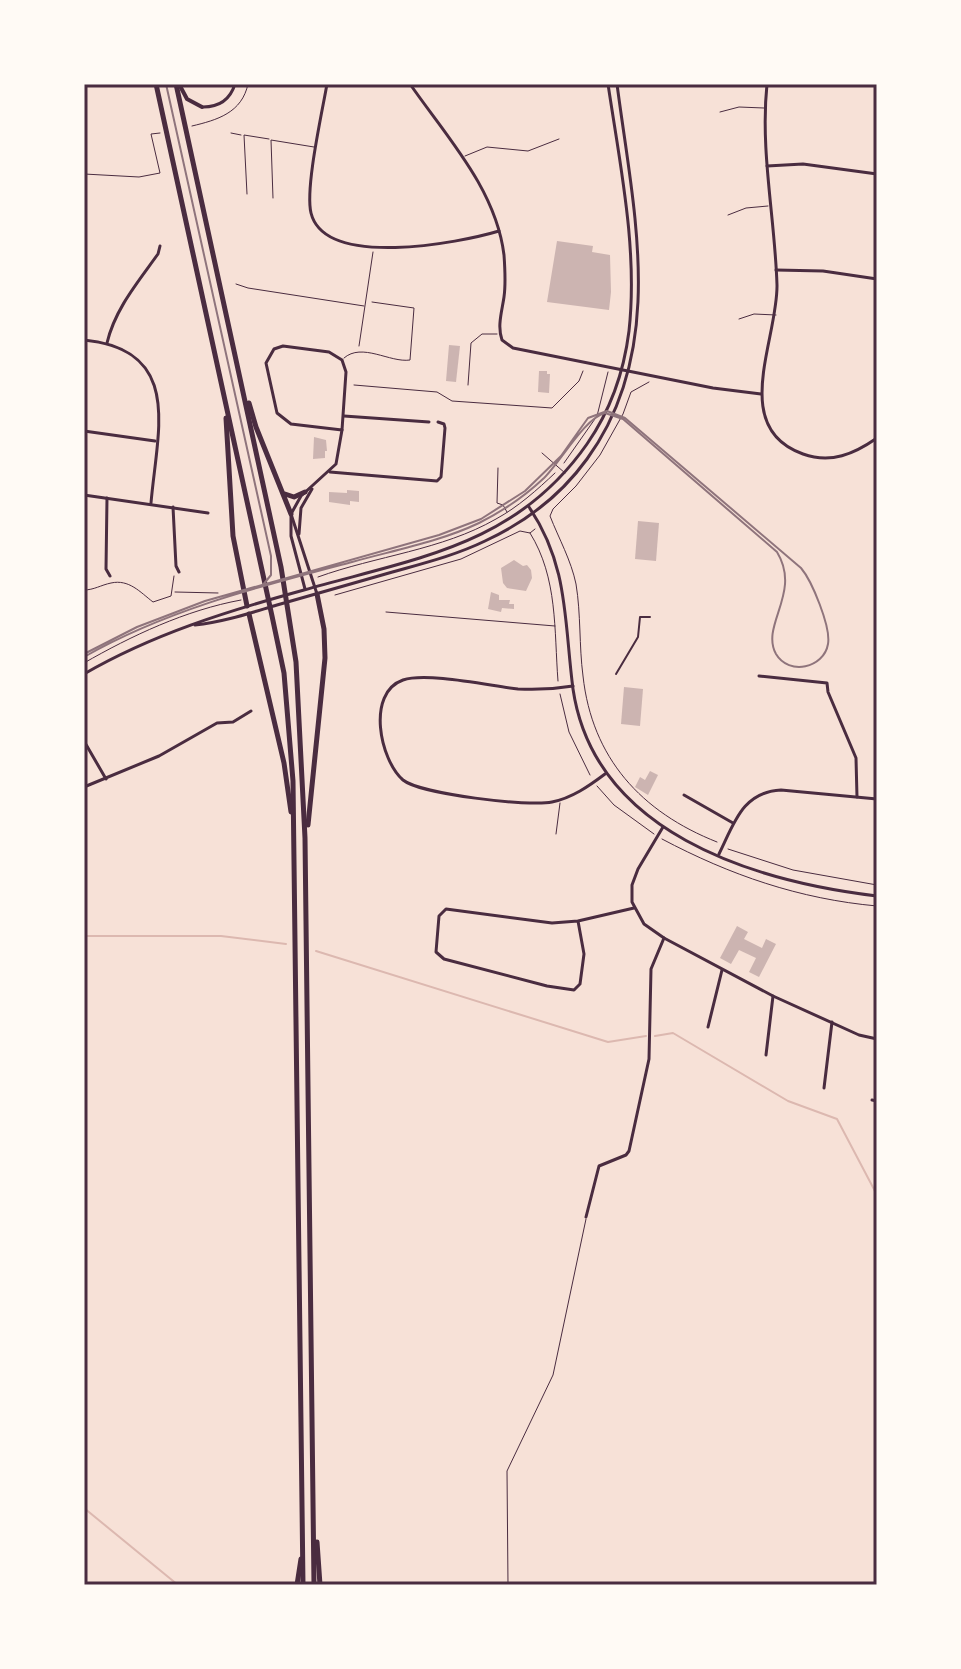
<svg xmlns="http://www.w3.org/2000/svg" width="961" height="1669" font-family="'Archivo Narrow',sans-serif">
  <rect width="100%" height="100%" fill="#f7e1d7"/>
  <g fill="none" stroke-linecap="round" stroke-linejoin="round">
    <g stroke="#dcb8b0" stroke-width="2">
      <path d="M84 936H221L286 944"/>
      <path d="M316 951 608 1042 646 1036"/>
      <path d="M655 1036 673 1033 788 1101 837 1119 877 1195"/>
      <path d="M84 1508 178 1585"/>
    </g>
  </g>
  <g fill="#ccb4b1">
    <path d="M557 241 593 246 592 252 610 255 611 292 609 310 547 302Z"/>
    <path d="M449 345 460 346 456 382 446 381Z"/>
    <path d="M539 371H547V374H550L549 393 538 392Z"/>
    <path d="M314 437 326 440 327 451H325V458L313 459Z"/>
    <path d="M347 490 359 491V502L350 501V505L329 502V492L347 493Z"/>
    <path d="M638 521 659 523 656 561 635 559Z"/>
    <path d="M514 560 523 566 527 565 531 570 532 578 526 591 507 588 503 583 501 568Z"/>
    <path d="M491 592 499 595V600H510L509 604H514V609L502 608 501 612 488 609Z"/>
    <path d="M624 687 643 689 640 726 621 724Z"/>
    <path d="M650 771 658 775 648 795 635 787 640 777 645 780Z"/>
    <path d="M737 926 748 932 744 939 762 948 766 939 776 944 759 977 749 972 756 958 739 950 731 964 720 958Z"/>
  </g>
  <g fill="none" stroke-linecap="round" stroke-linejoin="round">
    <g stroke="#4a2c40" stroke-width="1">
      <path d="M192 126C217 120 242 113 248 84"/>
      <path d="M84 174 139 177 160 173 151 134 160 133"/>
      <path d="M236 284 248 288 364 306"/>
      <path d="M359 346 373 252"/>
      <path d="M649 382 631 392 623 414 600 455 576 486 553 509 550 516C559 539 571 560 576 584 581 614 579 646 583 676 592 758 641 812 717 842"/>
      <path d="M354 385 437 392 452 401 552 408 579 381 583 371"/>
      <path d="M564 463 597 416 608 372"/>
      <path d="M498 468 497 503 503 505 507 512"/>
      <path d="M530 533C558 578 554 630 558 681"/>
      <path d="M318 577C376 556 442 550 496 519 518 507 537 490 555 473"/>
      <path d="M84 590C94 590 101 585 111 583 129 579 140 592 153 602L171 596 174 576"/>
      <path d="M175 592 218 593"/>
      <path d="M335 595 461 559 520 531 530 533 535 529"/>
      <path d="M386 612 555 626"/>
      <path d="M84 663C131 636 186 610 241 600"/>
      <path d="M560 694 569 732 590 775"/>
      <path d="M597 786 614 805 654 834"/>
      <path d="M662 839C730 875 799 899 877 906"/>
      <path d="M728 849 793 870 877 885"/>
    </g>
    <g stroke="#4a2c40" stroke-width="1">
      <path d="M720 112 739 107 764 108"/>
      <path d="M231 133 241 135"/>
      <path d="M465 156 487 147 528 151 559 139"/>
      <path d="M247 194 244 135 269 139"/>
      <path d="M273 198 271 140 314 147"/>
      <path d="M728 215 746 208 768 206"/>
      <path d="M739 319 754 314 776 315"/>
      <path d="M344 358C362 342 390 363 410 360L414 308 372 302"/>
      <path d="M468 385 471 343 482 334H497"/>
      <path d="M542 453 565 473"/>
      <path d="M556 834 560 803"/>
      <path d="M508 1585 507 1471 553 1375 586 1219"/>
    </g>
    <path stroke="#4a2c40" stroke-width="2" d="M616 674 638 637 640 617H650"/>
    <g stroke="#4a2c40" stroke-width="3">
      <path d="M327 84C322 113 305 188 311 213 325 269 459 243 499 231"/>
      <path d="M410 84C446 136 496 189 504 255 505 269 506 283 504 297 502 311 497 326 502 340L513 348 713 388 761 394"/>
      <path d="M767 84C760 151 775 218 777 285 778 339 729 428 803 454 831 464 854 454 877 438"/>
      <path d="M767 166 803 164 877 174"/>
      <path d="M776 270 823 271 877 279"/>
      <path d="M84 340C184 350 157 431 151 503"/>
      <path d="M107 343C115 309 138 282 158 254L160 246"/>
      <path d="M283 346 329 352 342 360 346 372 342 430 291 424 277 413 266 363 274 349Z"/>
      <path d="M344 416 429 422"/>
      <path d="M84 431 155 441"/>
      <path d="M330 472 437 481 441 477 445 428 444 424 438 422"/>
      <path d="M84 495 208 513"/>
      <path d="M107 498 106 569 110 576"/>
      <path d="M173 507 176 566 179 572"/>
      <path d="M529 507C569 566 564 621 573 689 594 832 752 881 877 896"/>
      <path d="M299 534 301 508 312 489"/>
      <path d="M305 589 291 536V514L301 496 336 464 342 430"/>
      <path d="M759 676 827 683 828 692 856 758 857 797"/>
      <path d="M573 686C555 689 537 690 518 689 491 686 427 672 403 680 366 693 380 760 403 780 420 794 529 807 552 802 572 798 589 786 605 774"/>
      <path d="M84 741 106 779"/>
      <path d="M84 787 159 756 217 723 233 722 251 711"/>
      <path d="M684 795 733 823"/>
      <path d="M663 827 638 869 632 885V902L644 924 664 938 773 996 859 1035 877 1039"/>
      <path d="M719 854C734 824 742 792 781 790L877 799"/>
      <path d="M578 921 552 923 446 909 439 916 436 952 444 959 547 986 574 990 580 984 584 954 578 921 634 908"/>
      <path d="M708 1027 722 970"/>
      <path d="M766 1055 773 996"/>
      <path d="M824 1088 832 1022"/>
      <path d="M872 1100 877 1101"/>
      <path d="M586 1217 599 1166 626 1155 629 1151 649 1059 651 969 664 938"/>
    </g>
    <g stroke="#4a2c40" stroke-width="3">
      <path d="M203 107C219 107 230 100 235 84"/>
      <path d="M291 514 317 594"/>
      <path d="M195 625C224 622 250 613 277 605 312 595 347 585 382 575 416 565 452 557 485 541 526 522 561 495 587 459 668 348 633 209 617 84"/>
      <path d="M84 674C153 634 228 611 304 590 416 558 516 546 587 444 610 411 624 371 629 331 638 249 620 165 608 84"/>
    </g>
    <path stroke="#4a2c40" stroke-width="4" d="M179 84 187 99 202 107"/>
    <g stroke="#4a2c40" stroke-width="5">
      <path d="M156 84 272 616 284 673 293 781 303 1585"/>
      <path d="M176 84 281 567 296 662 305 838 314 1585"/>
      <path d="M249 403 256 427 291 514"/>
      <path d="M226 418 233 536 247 606"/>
      <path d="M285 494 294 497 305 492"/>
      <path d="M249 614 284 763 291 812"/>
      <path d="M308 825 325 658 324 629 317 594"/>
      <path d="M317 1542 320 1585"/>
      <path d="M297 1585 301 1559"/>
    </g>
    <g stroke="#8f747c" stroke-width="2">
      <path d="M166 84 271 556V575L262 586"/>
      <path d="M84 654 137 627 205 601 439 535 481 519 525 491 561 456 588 418 607 411 625 418 801 568C812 581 831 627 828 644 824 668 789 676 776 654 760 625 802 593 777 552L623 419 605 413C585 418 561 461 544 478 525 496 503 511 479 523 439 542 395 550 352 562 261 586 166 610 84 657"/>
    </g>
  </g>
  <rect width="961" height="1669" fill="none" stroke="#fffaf5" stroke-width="172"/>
  <rect x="86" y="86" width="789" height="1497" fill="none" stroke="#4a2c40" stroke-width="3"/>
</svg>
